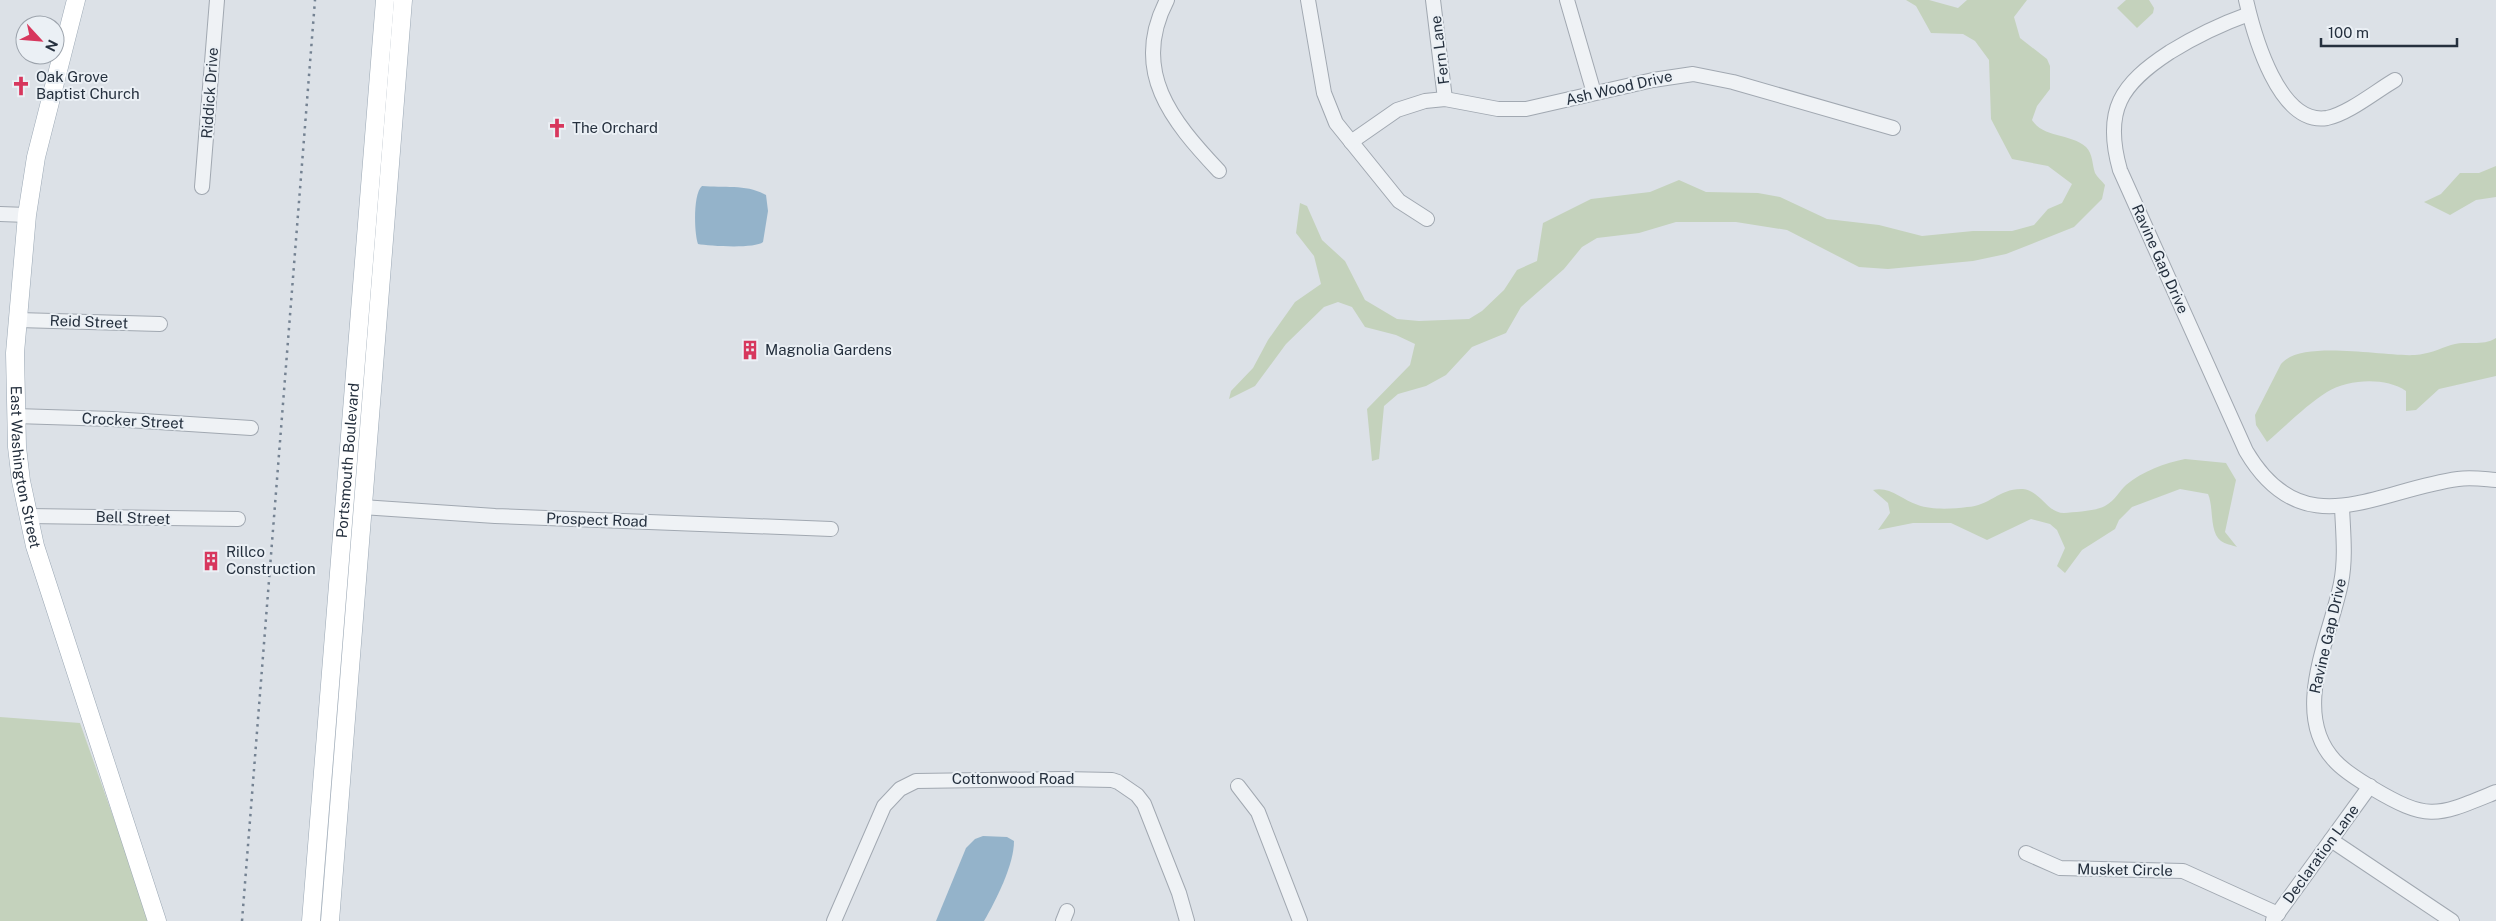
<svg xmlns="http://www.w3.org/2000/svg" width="2496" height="921" font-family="'Public Sans',sans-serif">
  <rect width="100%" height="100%" fill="#dce1e7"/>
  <g fill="#c4d2bc">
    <path d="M1906 0H1929L1958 8 1967 0H2027L2014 17 2020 38 2047 59 2050 66V89L2037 106 2032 120C2043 138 2070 133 2086 147 2093 154 2092 164 2095 173 2097 177 2102 181 2105 185L2102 199 2074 227 2006 254 1973 261 1888 269 1859 267 1787 230 1736 222H1676L1639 233 1597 238 1582 247 1564 269 1521 307 1506 333 1472 347 1446 375 1426 386 1398 394 1384 406 1379 459 1372 461 1367 409 1410 365 1415 344 1396 335 1365 327 1352 307 1338 302 1324 307 1286 344 1255 386 1229 399 1231 391 1253 368 1268 340 1295 302 1321 284 1314 256 1296 233 1300 203 1307 206 1322 240 1345 261 1365 300 1397 319 1419 321 1469 319 1482 311 1504 290 1517 270 1537 261 1543 223 1591 199 1650 192 1679 180 1706 192 1758 193 1780 197 1827 219 1879 225 1922 236 1973 231H2012L2034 225 2048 209 2062 203 2072 184 2048 166 2012 159 1991 119 1989 60 1975 41 1963 34 1931 33 1916 6Z"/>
    <path d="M2126 0H2149L2154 8 2153 13 2137 28 2117 8Z"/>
    <path d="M2496 166V197L2476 200 2450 215 2424 202 2441 194 2460 173H2479Z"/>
    <path d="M2496 338V376L2439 389 2416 410 2406 411V391C2385 377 2349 379 2327 392 2306 405 2286 426 2267 442L2256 425 2255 415 2281 364C2301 339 2384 357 2415 355 2429 354 2439 349 2451 345 2466 340 2482 347 2496 338Z"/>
    <path d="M2185 459 2226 463 2236 480 2225 532 2237 547C2232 545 2225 544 2221 541 2209 532 2214 507 2208 494L2180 489 2132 507 2119 520 2115 529 2082 550 2065 573 2057 566 2065 548 2057 530 2050 524 2031 519 1987 540 1951 523H1913L1878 530 1890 513 1888 503 1873 490C1890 486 1902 500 1918 505 1931 510 1953 509 1967 507 1990 506 1999 488 2023 489 2041 491 2047 513 2064 513 2075 512 2096 511 2105 506 2116 500 2119 491 2126 485 2143 471 2165 463 2185 459Z"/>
    <path d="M0 717 80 723 150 921H0Z"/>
  </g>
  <g fill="#94b3ca">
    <path d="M702 186C724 188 747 184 766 195L768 211 763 242C755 249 709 246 698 244 694 233 693 193 702 186Z"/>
    <path d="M983 836 1007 837 1014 841C1014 865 996 900 984 921H936L966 848 975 839Z"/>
  </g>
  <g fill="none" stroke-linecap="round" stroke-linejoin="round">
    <defs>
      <g id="minor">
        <path d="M1167 0C1130 71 1172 121 1219 171"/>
        <path d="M1308 0 1324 93 1336 123 1399 201 1427 219"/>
        <path d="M1433 0 1445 99"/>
        <path d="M1567 0 1594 93"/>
        <path d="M2246 0C2254 35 2279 126 2327 118 2348 114 2376 91 2395 80"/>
        <path d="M2249 14C2221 24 2196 36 2170 52 2121 84 2103 110 2120 170L2246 451C2303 548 2376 490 2458 479 2471 477 2483 479 2496 480"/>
        <path d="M1351 142 1397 110 1425 101 1445 99 1498 109H1526L1653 80 1693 74 1733 82 1893 128"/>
        <path d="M202 187 217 0"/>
        <path d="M0 214 27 215"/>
        <path d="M18 320 160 324"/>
        <path d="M15 416 112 419 251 428"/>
        <path d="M362 507 495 516 831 529"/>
        <path d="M2342 507C2343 532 2346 558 2341 583 2330 638 2290 714 2335 761 2345 772 2359 780 2372 788 2429 822 2437 816 2496 792"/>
        <path d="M28 516 238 519"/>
        <path d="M1238 786 1258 812 1300 921"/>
        <path d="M2331 840 2452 921"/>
        <path d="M2026 853 2060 868 2183 871 2278 914"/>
        <path d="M2273 920 2370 786"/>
        <path d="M834 921 884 806 900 789 916 781 1063 779 1112 780 1118 782 1137 795 1144 804 1179 893 1187 921"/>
        <path d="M1063 921 1067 911"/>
      </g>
      <g id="major">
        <path id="s1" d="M76 0 36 157 27 215 15 353 17 447 21 481 35 546 157 921"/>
        <path id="s2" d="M311 921 385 0"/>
        <path d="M330 921 403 0"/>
      </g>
    </defs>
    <use href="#minor" stroke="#a1a8b1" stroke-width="16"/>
    <use href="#major" stroke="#9aa7b4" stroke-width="19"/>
    <use href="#minor" stroke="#eff2f5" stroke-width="14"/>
    <use href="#major" stroke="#fff" stroke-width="18"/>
    <path stroke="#748292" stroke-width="2.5" stroke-dasharray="2.5 5" stroke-linecap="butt" d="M242 921 315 0"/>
  </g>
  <defs>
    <symbol id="church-bare" viewBox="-9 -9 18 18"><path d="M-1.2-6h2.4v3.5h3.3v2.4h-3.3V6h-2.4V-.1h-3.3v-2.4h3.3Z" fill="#d7375d" stroke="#ebf0f5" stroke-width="2.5" paint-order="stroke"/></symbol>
    <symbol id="building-bare" viewBox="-9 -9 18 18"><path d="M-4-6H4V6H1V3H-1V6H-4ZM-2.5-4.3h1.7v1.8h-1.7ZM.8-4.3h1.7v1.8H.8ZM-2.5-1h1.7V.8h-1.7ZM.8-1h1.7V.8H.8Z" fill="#d7375d" stroke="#ebf0f5" stroke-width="2.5" paint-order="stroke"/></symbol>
  </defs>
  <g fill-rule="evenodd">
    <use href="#church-bare" x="7" y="72" width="28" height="28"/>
    <use href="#church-bare" x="543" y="114" width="28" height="28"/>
    <use href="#building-bare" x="736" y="336" width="28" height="28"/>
    <use href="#building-bare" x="197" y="547" width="28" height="28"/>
  </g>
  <g text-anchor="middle" stroke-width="4" stroke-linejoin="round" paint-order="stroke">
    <g font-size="15" fill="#25303e" stroke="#ebf0f5">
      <text transform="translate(1440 50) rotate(-97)" y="5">Fern Lane</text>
      <text transform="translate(1619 88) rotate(-13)" y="5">Ash Wood Drive</text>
      <text transform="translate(210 93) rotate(-86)" y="5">Riddick Drive</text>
      <text transform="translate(2160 259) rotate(66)" y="5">Ravine Gap Drive</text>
      <text transform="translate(89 322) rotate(2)" y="5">Reid Street</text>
      <text transform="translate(133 421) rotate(3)" y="5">Crocker Street</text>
      <text dy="5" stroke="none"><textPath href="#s2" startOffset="462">Portsmouth Boulevard</textPath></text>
      <text dy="5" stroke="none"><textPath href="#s1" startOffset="474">East Washington Street</textPath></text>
      <text transform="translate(133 518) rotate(2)" y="5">Bell Street</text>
      <text transform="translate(597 520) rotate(2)" y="5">Prospect Road</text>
      <text transform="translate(2328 636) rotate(-77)" y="5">Ravine Gap Drive</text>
      <text x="1013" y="784">Cottonwood Road</text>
      <text transform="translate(2321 854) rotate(-54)" y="5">Declaration Lane</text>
      <text transform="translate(2125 870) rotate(1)" y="5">Musket Circle</text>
    </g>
    <g font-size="15" fill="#25303e" stroke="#ebf0f5" text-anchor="start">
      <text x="36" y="82">Oak Grove<tspan x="36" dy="17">Baptist Church</tspan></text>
      <text x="572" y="133">The Orchard</text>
      <text x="765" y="355">Magnolia Gardens</text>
      <text x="226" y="557">Rillco<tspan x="226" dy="17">Construction</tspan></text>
    </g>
  </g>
  <g transform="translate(40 40) rotate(116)"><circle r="24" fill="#ebf0f5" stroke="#9ca3ac"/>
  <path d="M0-4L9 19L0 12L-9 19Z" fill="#d7375d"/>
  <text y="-8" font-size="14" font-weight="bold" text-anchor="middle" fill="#25303e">N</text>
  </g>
  <path d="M2321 38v8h136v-8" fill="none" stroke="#25303e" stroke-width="2.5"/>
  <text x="2328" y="38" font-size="15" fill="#25303e" stroke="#ebf0f5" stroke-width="4" paint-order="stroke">100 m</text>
</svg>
